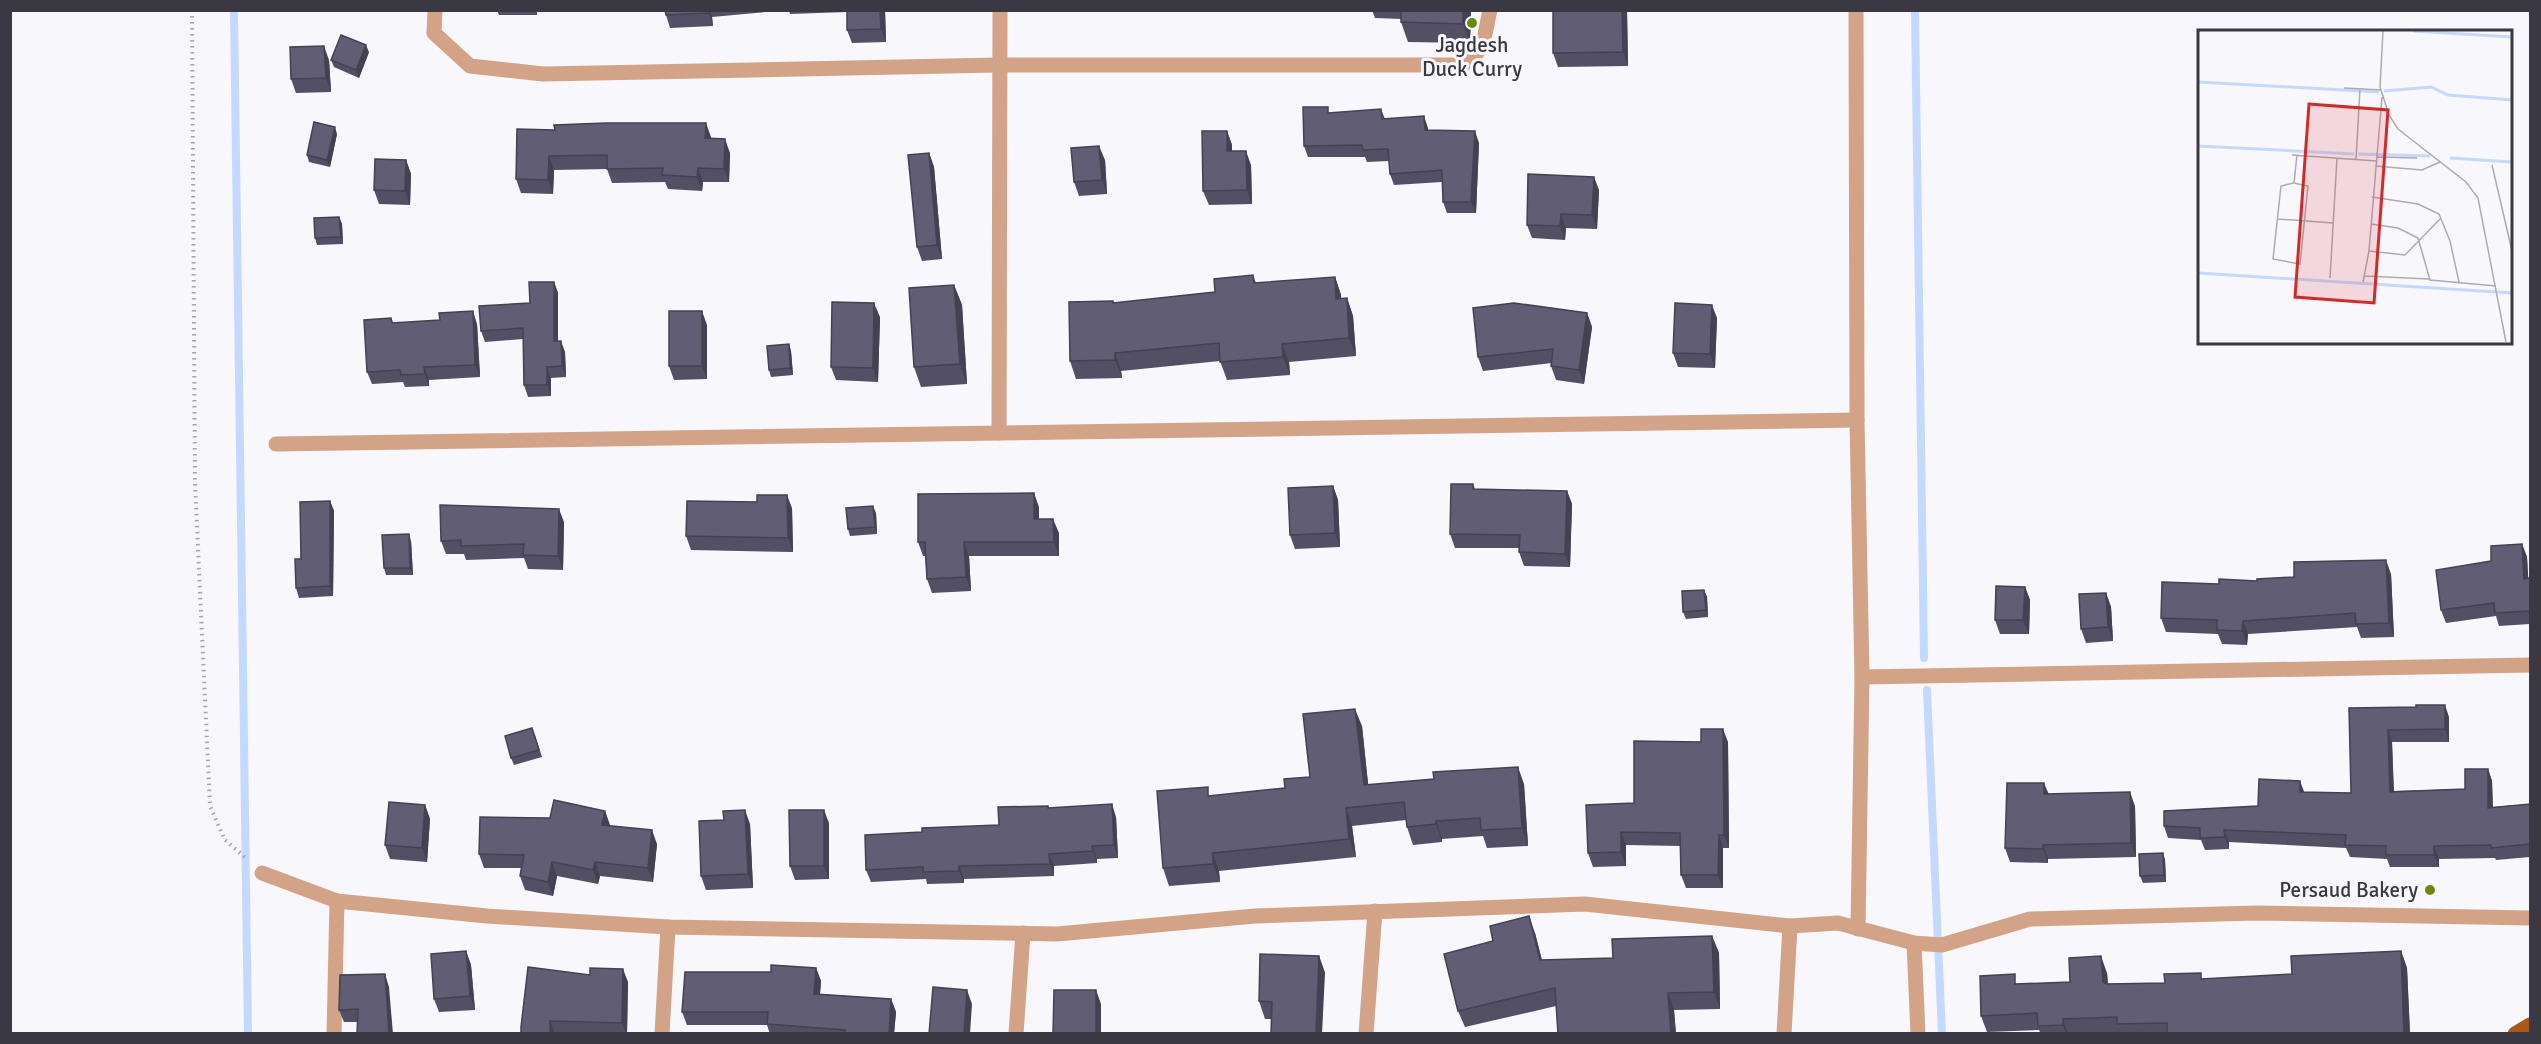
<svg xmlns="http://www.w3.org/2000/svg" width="2541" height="1044" font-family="Signika,sans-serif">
  <rect width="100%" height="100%" fill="#f7f7fc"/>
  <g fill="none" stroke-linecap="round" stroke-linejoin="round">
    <g stroke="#c4d9fd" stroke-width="8">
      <path d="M234 10 248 1034"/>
      <path d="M1915 10 1924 658"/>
      <path d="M1927 690 1942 1034"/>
    </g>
    <path stroke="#a3a3aa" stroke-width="4" stroke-dasharray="1.5 4.5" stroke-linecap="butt" d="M192 10 195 483 210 806 225 840 248 860"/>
    <g stroke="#d2a387" stroke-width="15">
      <path d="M435 10 434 33 470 66 543 74 998 65H1462C1486 52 1484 36 1490 10"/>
      <path d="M1856 10 1857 420 1862 677 1858 929"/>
      <path d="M999 433 1000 10"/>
      <path d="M276 444 1857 420"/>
      <path d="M1862 677 2530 665"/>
      <path d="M262 873 337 901 487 916 668 927 1057 934 1255 916 1585 904 1790 926 1838 923 1914 943 1942 945 2030 919 2257 913 2530 918"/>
      <path d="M1914 943 1918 1034"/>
      <path d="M334 1034 337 901"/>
      <path d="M662 1034 668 927"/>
      <path d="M1016 1034 1023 933"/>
      <path d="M1366 1034 1375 911"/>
      <path d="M1784 1034 1790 926"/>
    </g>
    <path stroke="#ab581d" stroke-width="15" d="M2515 1034 2530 1025"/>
  </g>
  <g fill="#535065">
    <path d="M497 10H537V15H499Z"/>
    <path d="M665 10H787L712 17 713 26 670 28 666 15Z"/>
    <path d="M789 10H885L886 42 852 43 847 30V12L790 14Z"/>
    <path d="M1372 10H1471L1470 43 1408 42 1401 22V19L1375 18Z"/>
    <path d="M1553 10H1627L1628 66 1558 67 1553 53Z"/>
    <path d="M369 52 359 78 334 67 331 60Z"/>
    <path d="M329 60 331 92 296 93 291 79Z"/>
    <path d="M1381 109 1385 119 1428 128V131L1479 143 1476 213H1447L1443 202 1442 182 1394 185 1390 174 1389 161 1367 162 1365 157H1308L1304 146 1330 113Z"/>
    <path d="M517 129 711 137V139L730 153 729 182H703L702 191 668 189 665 182 612 183 607 169 554 170 553 194 521 193 516 179Z"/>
    <path d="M1227 131 1232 145V151L1251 165 1252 204 1209 205 1203 191Z"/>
    <path d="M337 134 330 167 309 162 307 155Z"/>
    <path d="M929 153 934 167 942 259 922 261 917 247Z"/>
    <path d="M406 160 411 174 410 205 379 204 374 190Z"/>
    <path d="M1105 160 1107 194 1079 196 1074 182Z"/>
    <path d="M1599 190 1597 229 1566 228 1565 240 1532 238 1527 225Z"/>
    <path d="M339 217 342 224 343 244 317 245 315 238Z"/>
    <path d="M1253 275 1256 283 1335 277 1341 295V298H1347L1353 316 1356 356 1289 362 1290 375 1227 380 1220 361 1121 371 1122 378 1076 379 1070 361 1113 301 1114 303 1215 292Z"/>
    <path d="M554 282 558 293V341L565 352 566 377 551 378V396L528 397 524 385 523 339 485 342 481 331 530 303Z"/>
    <path d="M954 285 962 305 967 384 921 387 914 367Z"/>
    <path d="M1587 313 1592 327 1584 384 1556 380 1551 366 1552 363 1483 371 1478 357Z"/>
    <path d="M880 317 878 382 836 380 831 367Z"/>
    <path d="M391 318 393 323 477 324 480 377 429 380V386L405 387 403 382 372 384 367 372Z"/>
    <path d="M1717 318 1715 368 1678 367 1673 353Z"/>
    <path d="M707 325V379L674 380 669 366Z"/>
    <path d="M789 344 791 351 793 375 771 377 769 370Z"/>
    <path d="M1473 484 1475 489 1567 491 1572 504 1570 567 1524 566 1519 552 1520 548H1455L1450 534Z"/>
    <path d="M1333 486 1338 500 1340 547 1295 549 1290 535Z"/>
    <path d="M330 501 334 511 333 596 299 598 296 588 301 559Z"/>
    <path d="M757 502 792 508 793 552 691 550 686 536Z"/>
    <path d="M1039 507V519L1059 533V556H969L971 591 932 593 927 579 925 556H923L918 542Z"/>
    <path d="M876 513 877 534 850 536 848 529Z"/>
    <path d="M564 522 563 570 528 569 524 558 466 560 464 554H446L441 541Z"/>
    <path d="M411 541 413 575H386L384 568Z"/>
    <path d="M2522 544 2527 557 2528 578H2530V624L2499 626 2496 616 2446 623 2441 610 2491 561Z"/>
    <path d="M2391 574 2394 637 2361 638 2357 627 2248 634 2247 645 2222 644 2218 634 2166 632 2161 618 2219 584Z"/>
    <path d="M2025 587 2030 600 2029 634H2000L1995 620Z"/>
    <path d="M1704 590 1707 597 1708 617 1686 619 1683 612Z"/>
    <path d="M2106 593 2111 607 2113 641 2086 643 2081 629Z"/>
    <path d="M2349 708 2449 717V742H2392L2394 791 2465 789 2488 769 2492 781 2493 807 2530 804V857L2496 860 2495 858 2439 859V867H2390L2387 859 2350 857 2346 848 2229 842V849L2205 850 2201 840 2168 838 2164 826 2258 806 2304 792 2351 793Z"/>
    <path d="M1362 726 1368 784H1524L1528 846 1487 848 1483 836 1442 839V842L1413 845 1407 827 1406 820 1352 826 1356 857 1219 871 1220 882 1169 886 1163 868 1211 796 1285 788 1310 777Z"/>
    <path d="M535 735 542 757 514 765 511 758Z"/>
    <path d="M1728 742 1729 848H1723V888H1686L1681 875 1680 846 1626 845V866L1593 867 1588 853 1634 803Z"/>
    <path d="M2048 794 2135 806 2136 857 2048 859V863L2010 862 2005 848Z"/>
    <path d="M425 805 430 819 427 862 390 859 385 845Z"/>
    <path d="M1048 806 1049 808 1116 817 1118 858 1097 859V863L1054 866V876L964 879V883L927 884 926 879 871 882 866 870 922 832 999 825Z"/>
    <path d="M605 811 610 826 657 844 653 882 600 876 598 884 557 876 553 896 525 890 520 876 521 868H484L479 854 550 818Z"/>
    <path d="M829 823V879L795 880 790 866Z"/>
    <path d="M750 824 753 888 706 890 701 876Z"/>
    <path d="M2163 853 2165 860 2166 882 2143 883 2140 876Z"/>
    <path d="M1535 933 1542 960 1613 958 1712 936 1719 953 1720 1009 1674 1010 1676 1034H1558L1556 1006 1465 1027 1458 1011Z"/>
    <path d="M466 951 471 965 475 1010 439 1012 434 999Z"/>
    <path d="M2401 951 2407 968 2410 1034H2041L2039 1030 1987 1032 1981 1016 2018 984 2070 982 2107 973 2108 984 2165 983 2203 979 2292 974Z"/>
    <path d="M1319 956 1325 973 1271 1019H1265L1259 1001Z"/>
    <path d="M816 968 821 981 820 994 891 999 896 1012 894 1034H770L767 1025H687L682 1012 771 972Z"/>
    <path d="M628 982 627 1034H521Z"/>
    <path d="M389 987 357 1022H344L339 1010Z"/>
  </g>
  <g fill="#444152">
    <path d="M708 10H710L712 17 713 26Z"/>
    <path d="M880 10H885L886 42 881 29Z"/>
    <path d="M1463 10H1471L1470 43 1463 24Z"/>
    <path d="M1622 10H1627L1628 66 1623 52Z"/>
    <path d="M366 45 369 52 359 78 356 70Z"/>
    <path d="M324 46 329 60 331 92 326 78Z"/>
    <path d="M1424 116 1428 128 1429 142 1425 130Z"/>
    <path d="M706 123 711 137 710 152 705 138Z"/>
    <path d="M335 127 337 134 330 167 327 160Z"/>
    <path d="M1227 131 1232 145V165L1227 151Z"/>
    <path d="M1475 131 1479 143 1476 213 1471 202Z"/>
    <path d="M725 139 730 153 729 182 724 169Z"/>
    <path d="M1099 146 1105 160 1107 194 1102 180Z"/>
    <path d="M1246 151 1251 165 1252 204 1247 190Z"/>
    <path d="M929 153 934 167 942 259 937 245Z"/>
    <path d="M549 156 554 170 553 194 548 180Z"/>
    <path d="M406 160 411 174 410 205 405 191Z"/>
    <path d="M698 168 703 182 702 191 697 177Z"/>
    <path d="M1594 177 1599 190 1597 229 1592 215Z"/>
    <path d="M1561 214 1566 228 1565 240 1560 226Z"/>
    <path d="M339 217 342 224 343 244 341 237Z"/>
    <path d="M1335 277 1341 295 1343 317 1336 299Z"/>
    <path d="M554 282 558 293V352L554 341Z"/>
    <path d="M954 285 962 305 967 384 960 364Z"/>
    <path d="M1347 298 1353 316 1356 356 1349 338Z"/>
    <path d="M874 303 880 317 878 382 873 368Z"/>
    <path d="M1712 305 1717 318 1715 368 1710 354Z"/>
    <path d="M473 311 477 324 480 377 475 365Z"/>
    <path d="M702 311 707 325V379L702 366Z"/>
    <path d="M1587 313 1592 327 1584 384 1579 370Z"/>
    <path d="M561 341 565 352 566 377 562 366Z"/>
    <path d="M789 344 791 351 793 375 790 368Z"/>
    <path d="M1282 344 1289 362 1290 375 1283 357Z"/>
    <path d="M1115 353 1121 371 1122 378 1115 360Z"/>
    <path d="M424 367 429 380V386L425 374Z"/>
    <path d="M547 367 551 378V396L547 385Z"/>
    <path d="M1333 486 1338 500 1340 547 1335 533Z"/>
    <path d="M1567 491 1572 504 1570 567 1565 554Z"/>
    <path d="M1034 493 1039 507V533L1034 519Z"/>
    <path d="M787 495 792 508 793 552 788 538Z"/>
    <path d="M330 501 334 511 333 596 330 586Z"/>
    <path d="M873 506 876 513 877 534 875 527Z"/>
    <path d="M559 509 564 522 563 570 558 556Z"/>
    <path d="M1053 519 1059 533V556L1054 542Z"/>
    <path d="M409 534 411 541 413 575 410 568Z"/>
    <path d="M964 542 969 556 971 591 966 577Z"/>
    <path d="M2522 544 2527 557 2529 591 2524 579Z"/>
    <path d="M2386 560 2391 574 2394 637 2389 623Z"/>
    <path d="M2025 587 2030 600 2029 634 2023 620Z"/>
    <path d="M1704 590 1707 597 1708 617 1706 610Z"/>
    <path d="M2106 593 2111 607 2113 641 2108 627Z"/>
    <path d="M2243 621 2248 634 2247 645 2242 631Z"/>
    <path d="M2445 705 2449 717V742L2445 729Z"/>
    <path d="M1355 709 1362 726 1370 802 1364 785Z"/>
    <path d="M1723 729 1728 742 1729 848 1724 835Z"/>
    <path d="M2388 730 2392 742 2394 804 2390 792Z"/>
    <path d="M1518 767 1524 784 1528 846 1522 828Z"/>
    <path d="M2488 769 2492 781 2493 820 2488 808Z"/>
    <path d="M2300 781 2305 794 2300 792Z"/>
    <path d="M2044 783 2050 797 2044 794Z"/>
    <path d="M2130 792 2135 806 2136 857 2131 843Z"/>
    <path d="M1112 804 1116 817 1118 858 1114 845Z"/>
    <path d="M425 805 430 819 427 862 422 848Z"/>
    <path d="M1346 808 1352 826 1356 857 1349 839Z"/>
    <path d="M745 810 750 824 753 888 748 874Z"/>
    <path d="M824 810 829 823V879L824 866Z"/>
    <path d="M605 811 610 825 607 839 602 825Z"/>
    <path d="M1436 821 1442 839V842L1436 824Z"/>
    <path d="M652 830 657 844 653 882 648 868Z"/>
    <path d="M2224 830 2229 842V849L2225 837Z"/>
    <path d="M1621 832 1626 845V866L1621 852Z"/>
    <path d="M1719 835 1723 848V888L1718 875Z"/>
    <path d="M2043 845 2048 859V863L2043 849Z"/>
    <path d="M1092 846 1097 859V863L1093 851Z"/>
    <path d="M2434 846 2439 859V867L2434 855Z"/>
    <path d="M1213 853 1219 871 1220 882 1213 864Z"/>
    <path d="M2163 853 2165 860 2166 882 2164 875Z"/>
    <path d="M1049 854 1054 866V876L1050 864Z"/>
    <path d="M552 862 557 876 553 896 548 882Z"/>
    <path d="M595 862 600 876 598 884 593 870Z"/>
    <path d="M959 866 964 879V883L959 871Z"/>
    <path d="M1529 916 1535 933 1546 977 1540 960Z"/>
    <path d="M1712 936 1719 953 1720 1009 1714 992Z"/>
    <path d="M466 951 471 965 475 1010 470 996Z"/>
    <path d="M2401 951 2407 968 2410 1034H2404Z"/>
    <path d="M1319 956 1325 973 1322 1034H1316Z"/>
    <path d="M2101 956 2107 973 2109 998 2103 982Z"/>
    <path d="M816 968 821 981 819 1007 814 994Z"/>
    <path d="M623 969 628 982 627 1034H626L622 1023Z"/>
    <path d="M385 974 389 987 393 1034H389Z"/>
    <path d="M967 990 972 1004 970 1034H964Z"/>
    <path d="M1096 990 1101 1004V1034H1096Z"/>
    <path d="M1668 993 1674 1010 1676 1034H1671Z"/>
    <path d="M891 999 896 1012 894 1034H889Z"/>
    <path d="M2063 1019 2068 1034H2066L2063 1025Z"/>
    <path d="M550 1021 555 1034H550Z"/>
  </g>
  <g fill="#615d75" stroke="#444152" stroke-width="1.5">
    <path d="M665 10H708V13L666 15Z"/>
    <path d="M847 10H880L881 29 847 30Z"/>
    <path d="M1401 10H1463V24L1401 22Z"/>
    <path d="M1553 10H1622L1623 52 1553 53Z"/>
    <path d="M341 35 366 45 356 70 331 60Z"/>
    <path d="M324 46 326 78 291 79 290 47Z"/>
    <path d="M1303 107H1328V113L1381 109 1382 119 1424 116 1425 130 1475 131 1471 202H1443L1442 170 1390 174 1388 149 1363 150 1362 145 1304 146Z"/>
    <path d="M314 122 335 127 327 160 307 155Z"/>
    <path d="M606 123H706L705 138 725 139 724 169 698 168 697 177 662 175 663 168 607 169V155L549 156 548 180 516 179 517 129 555 130 554 125Z"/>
    <path d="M1202 131H1227V151H1246L1247 190 1203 191Z"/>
    <path d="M1099 146 1102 180 1074 182 1071 148Z"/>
    <path d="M929 153 937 245 917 247 908 155Z"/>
    <path d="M375 159 406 160 405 191 374 190Z"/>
    <path d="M1528 174 1594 177 1592 215 1561 214 1560 226 1527 225Z"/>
    <path d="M339 217 341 237 315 238 314 218Z"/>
    <path d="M1253 275 1254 283 1335 277 1336 299 1347 298 1349 338 1282 344 1283 357 1220 362 1219 343 1115 353V360L1070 361 1069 302 1113 301V303L1215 292 1214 279Z"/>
    <path d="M529 282H554V341H561L562 366 547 367V385H524L523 328 481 331 479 306 530 303Z"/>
    <path d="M954 285 960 364 914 367 909 288Z"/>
    <path d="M832 302 874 303 873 368 831 367Z"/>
    <path d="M1514 303 1587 313 1579 370 1551 366 1553 349 1478 357 1473 308Z"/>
    <path d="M1675 303 1712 305 1710 354 1673 353Z"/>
    <path d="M473 311 475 365 424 367 425 374 401 375 400 370 367 372 364 320 391 318 392 323 440 320 439 313Z"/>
    <rect x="669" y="311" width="33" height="55"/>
    <path d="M789 344 790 368 769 370 767 346Z"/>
    <path d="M1451 484H1473V489L1567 491 1565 554 1519 552 1520 535 1450 534Z"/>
    <path d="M1333 486 1335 533 1290 535 1288 488Z"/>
    <path d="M1034 493V519H1053L1054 542H964L966 577 927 579 925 542H918V494Z"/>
    <path d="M757 495H787L788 538 686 536 687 501 757 502Z"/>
    <path d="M330 501V586L296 588 295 559H301L300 502Z"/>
    <path d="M440 505 559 509 558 556 523 555 524 544 461 546V540L441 541Z"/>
    <path d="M873 506 875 527 848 529 846 508Z"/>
    <path d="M409 534 410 568H384L382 535Z"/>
    <path d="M2522 544 2524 579 2530 578V611L2495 613 2494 603 2441 610 2436 570 2491 561V546Z"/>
    <path d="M2386 560 2389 623 2356 624 2355 613 2243 621 2242 631 2217 630V620L2161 618 2162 582 2219 584V579L2257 581V579L2294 577V562Z"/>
    <path d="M1996 586 2025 587 2023 620H1995Z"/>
    <path d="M1704 590 1706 610 1683 612 1682 591Z"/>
    <path d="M2106 593 2108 627 2081 629 2079 594Z"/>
    <path d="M2416 705H2445V729L2388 730 2390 792 2465 789V769H2488V808L2530 804V844L2491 848V845L2434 846V855H2386V846L2345 845 2346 835 2224 830 2225 837 2200 838V828L2164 826V811L2258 806 2259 779 2300 781V792L2351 793 2349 708 2416 707Z"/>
    <path d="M1355 709 1364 785 1434 779 1433 772 1518 767 1522 828 1481 830 1480 818 1436 821V824L1407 827 1404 802 1346 808 1349 839 1213 853V864L1163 868 1157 791 1208 787V796L1285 788 1284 779 1310 777 1303 714Z"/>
    <path d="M532 728 539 750 511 758 505 736Z"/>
    <path d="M1701 729H1723L1724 835H1719L1718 875H1681L1680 833 1621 832V852L1588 853 1586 805 1634 803V741L1701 742Z"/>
    <path d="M2007 783H2044V794L2130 792 2131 843 2043 845V849L2005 848Z"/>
    <path d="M554 800 605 811 602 825 652 830 648 868 595 862 593 870 552 862 548 882 520 876 524 855 479 854 480 817 550 818Z"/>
    <path d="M389 802 425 805 422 848 385 845Z"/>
    <path d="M1112 804 1114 845 1092 846 1093 851 1049 854 1050 864 959 866V871L923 872V867L866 870 865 835 922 832V828L999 825 998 807 1048 806V808Z"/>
    <path d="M745 810 748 874 701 876 699 821 724 820 723 811Z"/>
    <path d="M789 810H824V866H790Z"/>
    <path d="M2163 853 2164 875 2140 876 2139 854Z"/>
    <path d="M1529 916 1540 960 1613 958 1612 939 1712 936 1714 992 1668 993 1671 1034H1558L1555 988 1458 1011 1444 954 1493 941 1490 926Z"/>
    <path d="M466 951 470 996 434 999 431 954Z"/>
    <path d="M2401 951 2404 1034H2213V1033L2167 1034V1023L2117 1024V1017L2063 1019V1025L2038 1026 2037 1013 1981 1016 1980 976 2015 974V984L2070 982 2069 958 2101 956 2103 982 2106 984 2165 983 2164 974 2201 973V979L2292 974 2291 956Z"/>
    <path d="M1260 954 1319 956 1316 1034H1271L1272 1002 1259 1001Z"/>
    <path d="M771 965 816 968 814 994 891 999 889 1034H845V1030L767 1024 768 1012H682L685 972H771Z"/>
    <path d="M528 967 590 975V968L623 969 622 1023 550 1021V1034H521V1027Z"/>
    <path d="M385 974 389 1034H357L358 1009 339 1010 340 975Z"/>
    <path d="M933 987 967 990 964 1034H929Z"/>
    <path d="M1054 990H1096V1034H1053Z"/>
  </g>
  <g fill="#6a8a0b" stroke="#f7f7fc" stroke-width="2">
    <circle cx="1472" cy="23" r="6"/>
    <circle cx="2430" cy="890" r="6"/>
  </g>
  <g text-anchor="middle" stroke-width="6" stroke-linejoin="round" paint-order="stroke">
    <g font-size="21" fill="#393843" stroke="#f7f7fc">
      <text x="1472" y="52">Jagdesh<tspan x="1472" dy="24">Duck Curry</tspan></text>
      <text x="2418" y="897" text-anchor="end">Persaud Bakery</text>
    </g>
  </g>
  <g transform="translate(2198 30)">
    <rect width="314" height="314" fill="#f7f7fc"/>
    <path fill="none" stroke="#c4d9fd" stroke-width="3" d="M215 1 314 7M0 52 181 62M186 61 233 57 250 65 314 70M0 116 156 124M160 124 232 126M252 128 314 132M0 243 314 263"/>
    <path fill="none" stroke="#ababb2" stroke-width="1.5" d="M185 1 182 57 191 85 200 99 268 152 280 168 308 312M146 58 183 60M94 125 178 131M179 127 219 128M158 129 162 59M294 135 314 221M177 136 224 140 242 132M96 153 110 156 102 234 75 229 83 156 96 153 99 125M174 167 220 174 241 184 252 211 261 252M80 189 135 193M173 194 200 198 220 208 232 250 298 256M171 221 207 225 243 188M167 246 231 249M132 248 139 128M165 252 171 221 184 67"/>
    <path fill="#d62828" fill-opacity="0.15" stroke="#d62828" stroke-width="3" d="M111 74 190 80 176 273 97 267Z"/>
    <rect width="314" height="314" fill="none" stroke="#393843" stroke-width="3"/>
  </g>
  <rect width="2541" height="1044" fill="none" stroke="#393843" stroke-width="24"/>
</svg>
